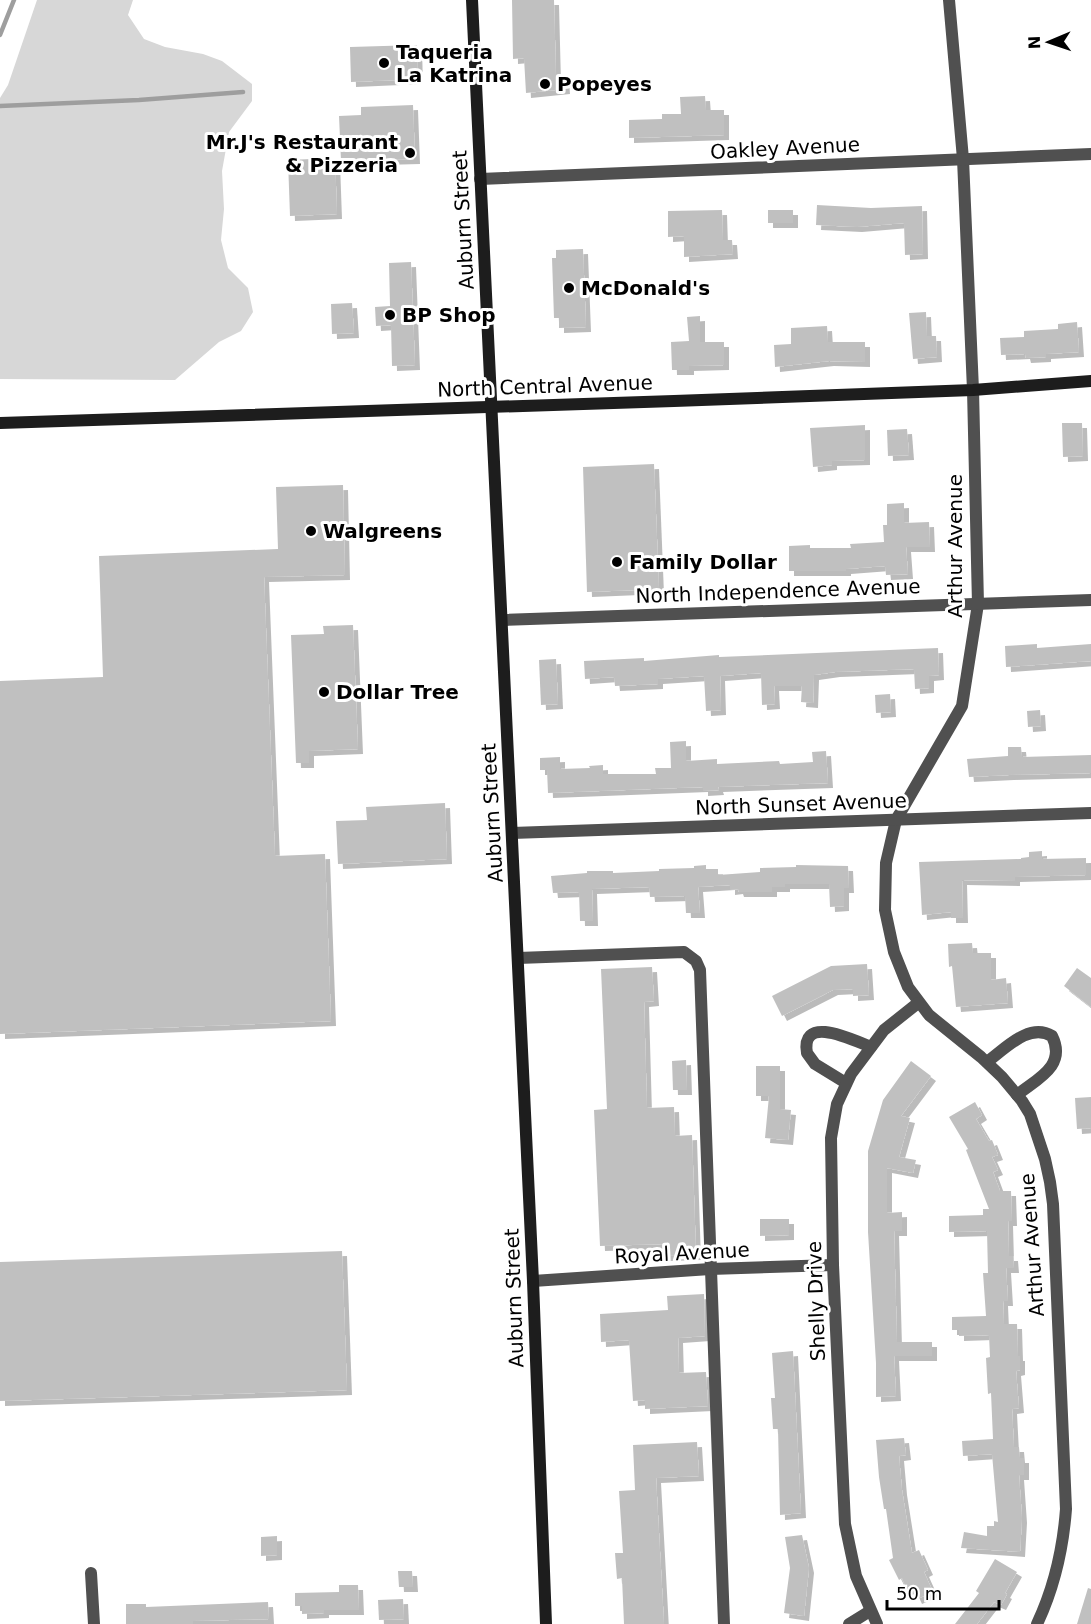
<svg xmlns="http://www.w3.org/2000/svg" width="1091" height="1624" font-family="'DejaVu Sans',sans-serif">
  <defs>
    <filter id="shadow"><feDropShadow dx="5" dy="5" stdDeviation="0" flood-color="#0004"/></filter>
  </defs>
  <rect width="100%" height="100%" fill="#fff"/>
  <path fill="#d7d7d7" d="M37 0H133L128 15 144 39 165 47 203 54 222 61 252 84V101L229 132 222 171 224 209 221 240 228 268 248 288 253 312 241 331 219 342 175 380 0 379V98L8 85Z"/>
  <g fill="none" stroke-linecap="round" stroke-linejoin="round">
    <g stroke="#9e9e9e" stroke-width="4.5">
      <path d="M0 35 14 0"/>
      <path d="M0 106 139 100 243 92"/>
    </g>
  </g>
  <g fill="#c0c0c0" filter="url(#shadow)">
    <path d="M512 0H554L556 78 564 77 565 89 526 93 524 58 513 59Z"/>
    <path d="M417 45 418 79 351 82 350 47Z"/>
    <path d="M705 96 706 110H724V135L629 138V120L662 119V114H681L680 97Z"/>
    <path d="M413 105 415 159 341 161 339 116 361 115V107Z"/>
    <path d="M335 158 337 214 290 216 288 160Z"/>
    <path d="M817 205 871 208 922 206 923 254 905 255 904 223 857 227 816 225Z"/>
    <path d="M722 210 723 240H732L733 254 684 257V236L668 237V211Z"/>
    <rect x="768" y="210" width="25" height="13"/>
    <path d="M583 249 586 327 559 328V318H554L552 258H556V250Z"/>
    <path d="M411 262 415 365 392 366 391 325 376 326 375 307 390 306 389 263Z"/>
    <path d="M352 303 354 333 332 334 331 304Z"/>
    <path d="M926 312 927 336H936L937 357 913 359 909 313Z"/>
    <path d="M700 316V342H724V365L689 366V370H672L671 342 689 341 687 317Z"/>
    <path d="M1077 322 1079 352 1046 354V357L1026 358 1025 354 1001 355 1000 338 1024 337V331L1058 329V324Z"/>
    <path d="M827 326 828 342H865V362L829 361 775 367 774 345 791 344V328Z"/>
    <path d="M1062 423H1082L1083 456 1063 457Z"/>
    <path d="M865 425V460L832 461V465L813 467 810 428Z"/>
    <path d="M907 429 909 455 888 456 887 430Z"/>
    <path d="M654 464 659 589 587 592 583 467Z"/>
    <path d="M343 485 345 575 264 577 275 856 325 854 331 1021 0 1034V681L103 677 99 556 278 549 276 487Z"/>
    <path d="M904 503V523L929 522 930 547H906L908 574 886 575 885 566 846 569V571H789V546L810 545V548H851L850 544 884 542 883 525H887V504Z"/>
    <path d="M353 625 358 749 309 751V763H296L291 635 324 634 323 626Z"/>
    <path d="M1037 644V648L1091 644V661L1006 667 1005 646Z"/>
    <path d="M938 648 939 675 929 676V688L915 689 914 669 835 672 814 675 813 703 801 702 802 686H774L775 704 762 705 761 673 720 676 721 710 706 711 704 676 658 679V684L615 686 614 677 585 679 584 661 644 658V661L719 655V657Z"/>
    <path d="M556 659 558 704 541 705 539 660Z"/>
    <path d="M890 694 891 712 876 713 875 695Z"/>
    <path d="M1040 710 1041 726 1028 727 1027 711Z"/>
    <path d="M686 741V761L717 759V764L779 761 780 764 813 762 812 752 826 751 828 783 718 787 719 790 703 791V787L548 793 547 770H540V758L560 757V769L590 768 589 766 603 765V774H656L655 768H671L670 742Z"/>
    <path d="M1008 747H1021L1022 757 1091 755V773L1009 775 969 777 967 759 1008 756Z"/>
    <path d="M445 803 447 859 338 864 336 821 367 820 366 807Z"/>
    <path d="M1042 851V859L1086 858V875L1015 877V881L962 880 963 918H951V912L922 915 919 862 1021 859V858L1029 857V852Z"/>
    <path d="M706 865V869H718V875L760 872V868L796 867V865L848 866 849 888H844V906L830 907 829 884H785V887H772V892H739L738 889 730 890V885L698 887 700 913H686L685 896 650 897 649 887 592 889 593 921H580L579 892 553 893 551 876 587 873V871H613V873L659 871V869L694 868V866Z"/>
    <path d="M972 943 973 953H991V980L1006 978 1008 1003 956 1007 952 966 949 967 948 944Z"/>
    <path d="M867 964 869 995 853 996V989L833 990 782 1016 772 996 831 966Z"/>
    <path d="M652 967 654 1001 644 1002 647 1108 674 1107 675 1136 692 1135 696 1255 664 1256 663 1244 600 1246 594 1110 607 1109 601 969Z"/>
    <path d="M1077 968 1091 978V1007L1064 986Z"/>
    <path d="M686 1060 687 1090H673L672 1061Z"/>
    <path d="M911 1061 931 1076 901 1116 910 1118 899 1157 916 1160 913 1173 887 1168V1213L902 1212V1231H894L897 1342H932V1356H894L896 1396 876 1397V1363L868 1232V1151L883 1100Z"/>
    <path d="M756 1066H780V1109L791 1110 788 1140 765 1138 769 1096H756Z"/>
    <path d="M1091 1097V1128L1077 1129 1075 1098Z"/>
    <path d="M975 1102 982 1115 976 1119 989 1141 992 1140 998 1155 992 1157 998 1170 993 1172 1000 1191H1011L1012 1221H1008L1009 1256H1013L1014 1268H1006L1008 1301H1003L1004 1324H1017L1018 1356H1020V1370L1016 1371 1019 1408 1012 1409 1014 1447H1019L1020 1458H1024V1475H1019L1022 1518 1020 1552 961 1548 964 1532 987 1536V1526H994V1521L998 1522 992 1454 963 1456 962 1441 993 1439 991 1393 988 1394 986 1358 990 1357 989 1335 959 1336V1330H952V1317L986 1316 983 1273H988L987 1231 949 1232V1216L983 1215V1209H989L966 1150 968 1149 949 1117Z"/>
    <path d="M760 1219H789V1235L760 1236Z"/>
    <path d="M342 1251 347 1390 0 1401V1262Z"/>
    <path d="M704 1294 705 1336 678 1338 679 1373 706 1372 708 1406 645 1409V1400L633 1401 629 1340 601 1342 600 1314 668 1310 667 1296Z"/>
    <path d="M793 1351 801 1513 780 1515 778 1429H773L771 1398H775L772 1353Z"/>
    <path d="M904 1438 906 1455 899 1456 902 1490 912 1553 919 1550 928 1570 924 1572 933 1592 917 1599 912 1588 907 1590 902 1578 899 1580 889 1560 893 1558 886 1509H884L879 1477 876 1440Z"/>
    <path d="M697 1442 699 1476 656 1478 664 1624H624L622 1578 617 1579 615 1553H623L619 1491 635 1490 633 1445Z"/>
    <path d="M802 1535 809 1568 804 1616 784 1613 790 1568 785 1537Z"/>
    <path d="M277 1536V1555L261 1556V1537Z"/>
    <path d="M995 1559 1017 1572 1005 1593 1007 1594 1001 1605 994 1602 977 1624H955L979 1593 976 1591Z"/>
    <path d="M398 1571H412L413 1587H399Z"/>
    <path d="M339 1585H358L359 1610H324V1613L302 1614V1606H295V1593L339 1592Z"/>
    <path d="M1088 1588 1091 1589V1624H1077Z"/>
    <path d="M403 1599 404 1619 379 1620 378 1600Z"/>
    <path d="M268 1602 269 1619 193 1621V1624H126V1604H146V1607Z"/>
  </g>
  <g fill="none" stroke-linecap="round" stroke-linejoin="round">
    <g stroke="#505050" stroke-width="12">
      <path d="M949 0 963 159 973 390 978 604 962 706 896 820 886 863 885 910 894 952 908 987 929 1015 981 1057 1002 1077 1022 1101 1030 1114 1045 1159 1050 1182 1053 1204 1066 1509C1063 1549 1054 1588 1037 1624"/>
      <path d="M480 179 1091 154"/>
      <path d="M502 620 1091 600"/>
      <path d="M512 833 1091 813"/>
      <path d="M518 958 684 952 696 961 700 970 724 1624"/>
      <path d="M987 1062C1005 1049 1029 1022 1052 1036 1067 1066 1037 1079 1017 1095"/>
      <path d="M846 1083 815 1064 807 1053C800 1013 855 1041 871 1047"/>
      <path d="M533 1281 710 1269 833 1265"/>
      <path d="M91 1573 94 1624"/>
      <path d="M849 1624 870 1611"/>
      <path d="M877 1624 856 1576 845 1524 833 1265 831 1138 837 1104 851 1074 884 1030 918 1003"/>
    </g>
    <g stroke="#1d1d1d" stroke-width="12">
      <path d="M472 0 533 1281 546 1624"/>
      <path d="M0 423 674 401 973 390 1091 381"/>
    </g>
  </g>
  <g fill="#000" stroke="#fff" stroke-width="2">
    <circle cx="384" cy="63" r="6"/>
    <circle cx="545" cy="84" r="6"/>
    <circle cx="410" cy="153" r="6"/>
    <circle cx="569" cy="288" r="6"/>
    <circle cx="390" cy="315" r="6"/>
    <circle cx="311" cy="531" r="6"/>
    <circle cx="617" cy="562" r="6"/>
    <circle cx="324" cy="692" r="6"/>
  </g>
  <g text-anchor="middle" stroke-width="6" stroke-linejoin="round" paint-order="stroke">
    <g font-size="20" font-weight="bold" fill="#000" stroke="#fff" text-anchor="start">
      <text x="396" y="59">Taqueria<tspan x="396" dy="23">La Katrina</tspan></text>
      <text x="557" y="91">Popeyes</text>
      <text x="398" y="149" text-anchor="end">Mr.J's Restaurant<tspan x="398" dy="23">&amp; Pizzeria</tspan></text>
      <text x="581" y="295">McDonald's</text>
      <text x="402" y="322">BP Shop</text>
      <text x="323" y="538">Walgreens</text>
      <text x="629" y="569">Family Dollar</text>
      <text x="336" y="699">Dollar Tree</text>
    </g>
    <g font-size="20" fill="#000" stroke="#fff">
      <text transform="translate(785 148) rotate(-3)" y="7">Oakley Avenue</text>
      <text transform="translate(463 220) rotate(-93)" y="7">Auburn Street</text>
      <text transform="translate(545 386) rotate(-2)" y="7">North Central Avenue</text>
      <text transform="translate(955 546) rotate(-90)" y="7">Arthur Avenue</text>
      <text transform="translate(778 591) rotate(-2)" y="7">North Independence Avenue</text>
      <text transform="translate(801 804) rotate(-2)" y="7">North Sunset Avenue</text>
      <text transform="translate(492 813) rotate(-93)" y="7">Auburn Street</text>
      <text transform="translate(1032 1245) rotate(-94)" y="7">Arthur Avenue</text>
      <text transform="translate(682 1253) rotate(-3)" y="7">Royal Avenue</text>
      <text transform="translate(514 1298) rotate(-92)" y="7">Auburn Street</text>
      <text transform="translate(816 1301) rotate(-92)" y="7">Shelly Drive</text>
    </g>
  </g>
  <g transform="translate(1049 42) rotate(268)" stroke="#ffffff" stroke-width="4.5" paint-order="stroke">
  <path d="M0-4.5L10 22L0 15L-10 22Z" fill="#000000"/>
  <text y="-9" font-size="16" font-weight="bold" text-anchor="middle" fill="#000000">N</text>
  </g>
  <path d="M887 1600v9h112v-9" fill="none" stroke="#000000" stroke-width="3"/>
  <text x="896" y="1600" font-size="18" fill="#000000" stroke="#ffffff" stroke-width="4.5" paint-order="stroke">50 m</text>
</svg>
